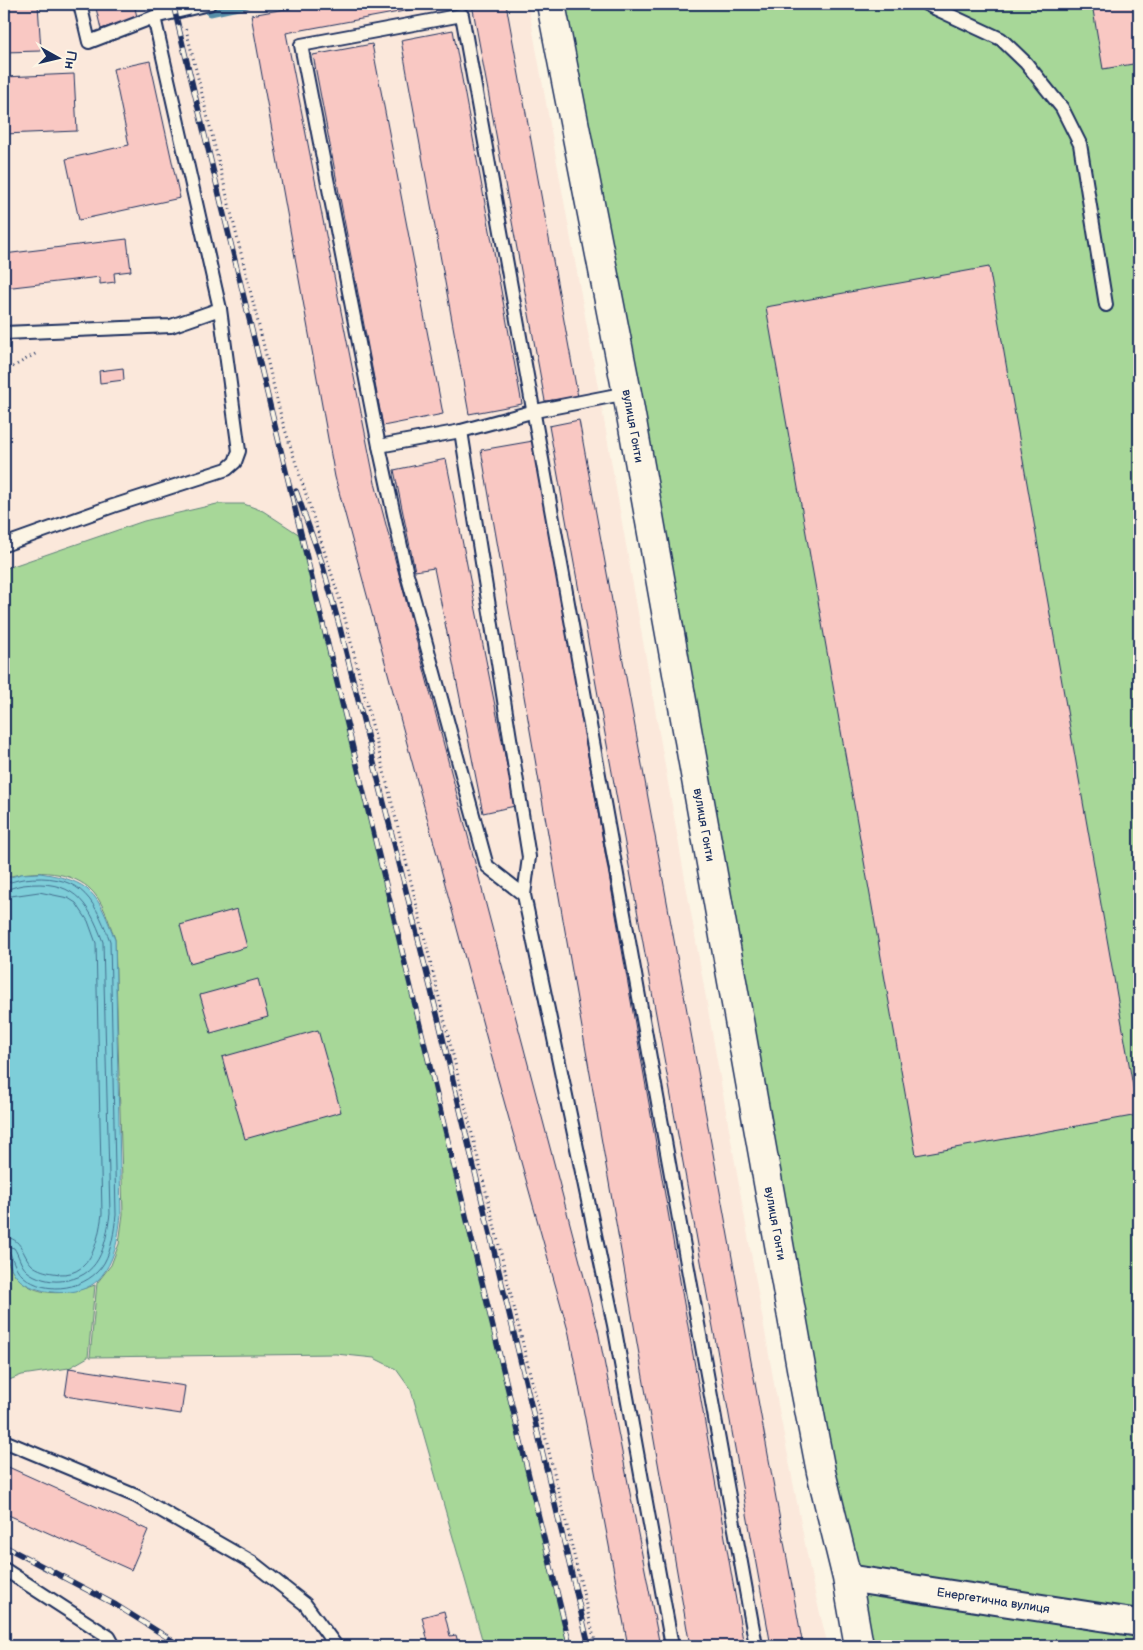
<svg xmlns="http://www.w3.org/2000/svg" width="1143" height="1650" font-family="'Balsamiq Sans',sans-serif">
  <rect width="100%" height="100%" fill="#fcf5e5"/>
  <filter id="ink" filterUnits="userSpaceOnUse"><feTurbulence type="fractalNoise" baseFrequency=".02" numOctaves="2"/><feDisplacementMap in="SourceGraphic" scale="10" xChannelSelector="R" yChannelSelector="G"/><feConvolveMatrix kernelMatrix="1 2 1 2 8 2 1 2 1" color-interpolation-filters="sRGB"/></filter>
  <g filter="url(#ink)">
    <path fill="#fbe8db" d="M4 4H528L604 420 775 1389 813 1585 828 1646H4Z"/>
    <g fill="#a7d798" stroke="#61837b">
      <path d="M555 4H1139V1646H859Z"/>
      <path d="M217 504H244L263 511 300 535 570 1646H484L411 1390 396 1369 374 1358 336 1354 90 1357 97 1283 111 1265 119 1244 123 1214 115 939C109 922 103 900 89 888 67 869 29 870 4 878V569L144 521Z"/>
      <path d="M4 1251C17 1297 55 1299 95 1285L88 1357 69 1368 22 1375 4 1382Z"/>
    </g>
    <path fill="#7eced9" stroke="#568ea8" d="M40 873C91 881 98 893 115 940L121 1215C118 1239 115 1262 98 1280 80 1298 40 1295 21 1281 11 1273 7 1259 4 1247V879L21 874Z"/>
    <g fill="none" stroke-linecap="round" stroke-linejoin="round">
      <g stroke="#436f8f" stroke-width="1">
        <path d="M4 883C10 883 16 880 23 879 77 873 93 894 110 941L116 1215C114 1231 112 1249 104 1263 89 1289 46 1297 23 1276 16 1270 13 1261 10 1253L4 1251"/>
        <path d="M4 890C10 889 16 886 23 885 72 879 88 900 103 942L110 1214C105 1248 100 1278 60 1281 50 1282 35 1278 27 1271 20 1265 19 1255 14 1248L4 1245"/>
        <path d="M4 897 39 892 68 898 76 903 88 921 96 943 102 1214C98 1241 91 1281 53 1273 46 1272 38 1270 32 1265 21 1254 23 1238 4 1237"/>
      </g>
      <path stroke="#568ea8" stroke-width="9" d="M210 12 247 4"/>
    </g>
    <g fill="#f9c8c3" stroke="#1b2f5e">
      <path d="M4 4H38L41 51 4 52Z"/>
      <path d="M95 4H134L137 17 101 29Z"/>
      <path d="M314 4H442L286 33 375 483 598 1330 660 1646H628L569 1334 492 1058 335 477 251 15Z"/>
      <path d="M472 4H506L578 397 545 401Z"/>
      <path d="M1092 4H1139V63L1103 69Z"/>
      <path d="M453 30 522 404 469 414 401 40Z"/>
      <path d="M372 44 443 414 383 426 313 55Z"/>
      <path d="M150 61 180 198 79 220 66 159 129 145 113 69Z"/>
      <path d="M74 74 77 131 4 134V77Z"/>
      <path d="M4 178 5 221H4Z"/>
      <path d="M1139 191V222L1135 192Z"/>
      <path d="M127 239 131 271 114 273 115 282 100 284V277L4 288V254Z"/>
      <path d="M989 267 1138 1115 916 1155 766 307Z"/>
      <path d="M123 368 124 380 100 383 99 371Z"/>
      <path d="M579 420 803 1646H771L549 426Z"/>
      <path d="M533 441 744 1646H690L481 450Z"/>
      <path d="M446 459 515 806 483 813 434 568 415 571 394 470Z"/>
      <path d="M237 909 247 947 190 963 180 925Z"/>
      <path d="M258 979 268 1017 211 1033 200 995Z"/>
      <path d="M318 1030 341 1112 245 1139 222 1057Z"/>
      <path d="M69 1368 185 1386 181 1414 65 1396Z"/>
      <path d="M4 1465 148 1530 131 1570 4 1513Z"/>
      <path d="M444 1611 450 1636 456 1635 459 1646H429L422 1617Z"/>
    </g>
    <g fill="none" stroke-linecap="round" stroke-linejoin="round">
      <defs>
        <g id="service">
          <path d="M80 4 89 42 154 17 209 4"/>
          <path d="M926 4 1001 39 1026 63 1062 108 1080 144 1106 305"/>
          <path d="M4 333 171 326 220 309 154 17"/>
          <path d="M461 431 529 857 524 895 614 1325 672 1646"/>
          <path d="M379 446 461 431 535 411 627 393"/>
          <path d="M4 545 113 506 227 469 235 462 239 451 220 309"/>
          <path d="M524 895 487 866 407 574 379 446 301 45 462 15 756 1646"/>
          <path d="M4 1441 136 1496 253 1563 305 1604 336 1646"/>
          <path d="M4 1569 109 1637 114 1646"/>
        </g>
        <g id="minor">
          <path id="s1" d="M847 1578 1139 1623"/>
        </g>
        <g id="tertiary">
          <path id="s2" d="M551 4 627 393 802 1373 821 1472 847 1578 859 1646"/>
        </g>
      </defs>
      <use href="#service" stroke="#1b2f5e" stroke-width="16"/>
      <use href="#minor" stroke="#1b2f5e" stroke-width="30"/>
      <use href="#tertiary" stroke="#1b2f5e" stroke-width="31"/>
      <g stroke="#1b2f5e" stroke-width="3" stroke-dasharray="1 4" stroke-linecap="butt">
        <path d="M186 29 282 420 341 603 392 803 596 1646"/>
        <path d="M4 372 37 353"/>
      </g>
      <use href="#service" stroke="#fcf5e5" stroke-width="12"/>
      <use href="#minor" stroke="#fcf5e5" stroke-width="26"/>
      <use href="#tertiary" stroke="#fcf5e5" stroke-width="28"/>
      <defs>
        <g id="rail">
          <path d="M173 4 570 1646"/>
          <path d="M296 491 322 563 340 628 439 1022 589 1646"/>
          <path d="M4 1546 116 1605 181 1646"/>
        </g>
      </defs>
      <use href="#rail" stroke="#1b2f5e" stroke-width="5.5"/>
      <use href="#rail" stroke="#fcf5e5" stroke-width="4" stroke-dasharray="11" stroke-linecap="butt"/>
    </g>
  </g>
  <g text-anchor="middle" stroke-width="4.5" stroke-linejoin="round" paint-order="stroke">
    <g font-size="12" fill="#1b2f5e" stroke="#fcf5e5">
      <text dy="4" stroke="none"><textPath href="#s2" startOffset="430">вулиця Гонти</textPath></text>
      <text dy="4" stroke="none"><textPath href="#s2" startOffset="835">вулиця Гонти</textPath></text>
      <text dy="4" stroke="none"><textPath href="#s2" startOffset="1240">вулиця Гонти</textPath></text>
      <text dy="4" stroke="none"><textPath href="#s1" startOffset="148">Енергетична вулиця</textPath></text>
    </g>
  </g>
  <rect width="1143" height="1650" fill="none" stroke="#fcf5e5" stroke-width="20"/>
  <rect x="10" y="10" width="1123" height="1630" fill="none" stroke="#1b2f5e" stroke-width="2" filter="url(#ink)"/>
  <g transform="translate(58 58) rotate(98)" stroke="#fcf5e5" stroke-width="4" paint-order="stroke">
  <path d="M0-4L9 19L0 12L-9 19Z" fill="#1b2f5e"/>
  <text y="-8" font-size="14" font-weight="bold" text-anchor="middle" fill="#1b2f5e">Пн</text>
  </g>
</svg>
